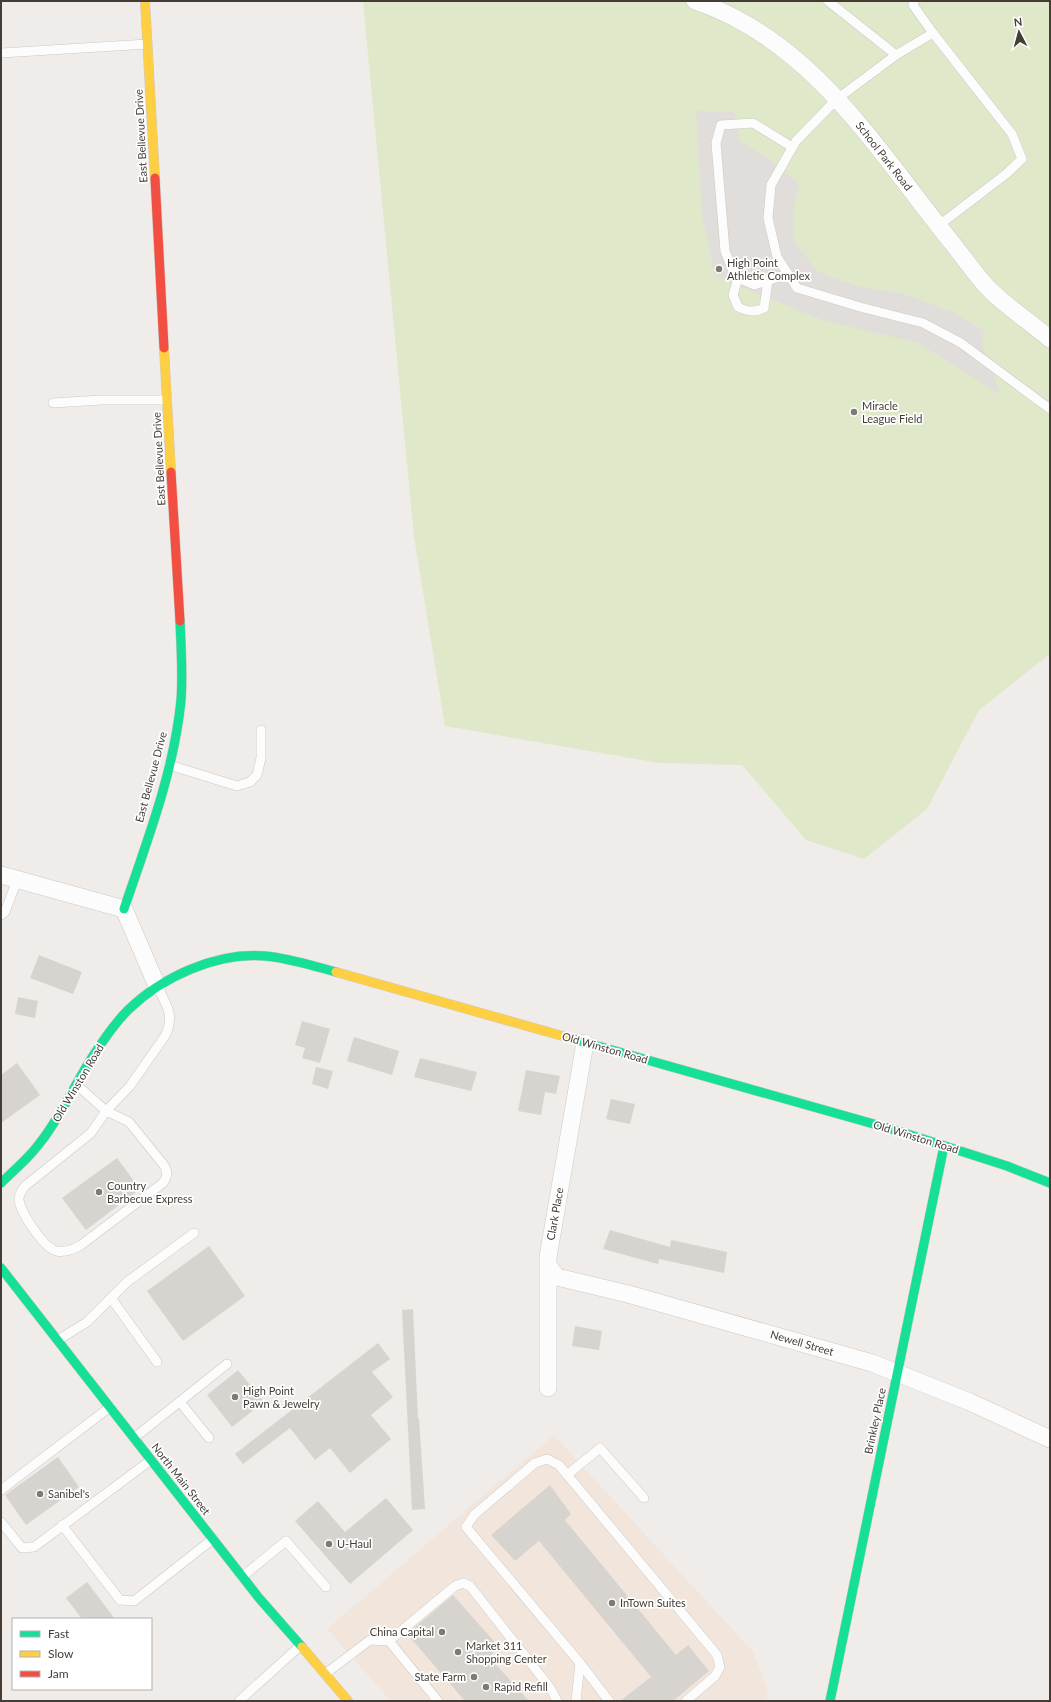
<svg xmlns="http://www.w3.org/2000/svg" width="1051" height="1702" font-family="Lato,sans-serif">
  <rect width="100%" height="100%" fill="#efece9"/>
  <path fill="#f2e6dc" d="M554 1435 754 1653 769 1696 763 1701H391L327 1629Z"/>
  <path fill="#dfe9c9" d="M329 1H1050V654L979 710 927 809 864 859 806 840 742 765 659 763 445 726 414 537 363 2Z"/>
  <path fill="#e1ddda" d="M696 111 734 112 740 141 770 159 799 184 793 211 794 240 816 271 857 286 904 294 955 313 985 331 981 342 1001 395 918 343 822 320 715 276 702 215Z"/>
  <g fill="#d7d4d0">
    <path d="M39 955 82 972 73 994 30 978Z"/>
    <path d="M18 997 38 1001 35 1018 15 1014Z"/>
    <path d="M302 1021 330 1029 320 1063 302 1058 305 1048 295 1045Z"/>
    <path d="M354 1037 399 1051 392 1075 347 1061Z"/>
    <path d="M420 1058 477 1072 471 1091 414 1077Z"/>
    <path d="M17 1063 40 1095 1 1123V1075Z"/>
    <path d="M316 1067 333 1071 328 1089 312 1084Z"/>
    <path d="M526 1070 560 1076 556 1094 545 1092 541 1115 518 1111Z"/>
    <path d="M611 1099 635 1104 630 1124 606 1119Z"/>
    <path d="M117 1158 140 1189 86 1230 62 1198Z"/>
    <path d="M610 1230 670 1247 671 1240 727 1252 724 1273 659 1259 658 1264 603 1249Z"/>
    <path d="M209 1246 245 1296 183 1341 147 1291Z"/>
    <path d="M413 1309 418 1419 419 1418 425 1509 412 1510 402 1310Z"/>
    <path d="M575 1326 602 1331 599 1350 572 1346Z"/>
    <path d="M378 1343 390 1359 372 1372 393 1397 371 1415 391 1439 350 1473 330 1448 315 1460 290 1428 243 1464 235 1454Z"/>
    <path d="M238 1370 264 1402 232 1427 207 1395Z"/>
    <path d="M58 1457 79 1487 26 1525 5 1495Z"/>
    <path d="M550 1485 571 1514 565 1520 676 1655 688 1645 709 1671 673 1701H620L651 1677 539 1541 515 1561 491 1535Z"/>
    <path d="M386 1498 413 1530 350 1584 295 1521 318 1501 345 1532Z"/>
    <path d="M87 1582 115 1619H82L66 1598Z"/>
    <path d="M453 1595 499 1647 489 1657 529 1701H465L407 1634Z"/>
  </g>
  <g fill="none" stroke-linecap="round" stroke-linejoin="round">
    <defs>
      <g id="lane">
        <path d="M828 1 896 55"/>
        <path d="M914 1 913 5 933 33 1012 134 1022 159 1006 174 938 226"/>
        <path d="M933 33 896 55 837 99 796 141 771 185 768 218 777 257 797 288 860 307 923 323 961 343 1050 409"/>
        <path d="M1 53 148 44"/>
        <path d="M788 274 754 285 738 278 733 271 725 251 716 143 721 125 753 123 792 147"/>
        <path d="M738 278 733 295 738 307C747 311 754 313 764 308L768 281"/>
        <path d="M53 403 101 400H167"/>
        <path d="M169 765 237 786 250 782 257 775 261 758V730"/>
        <path d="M1 915 5 912 17 880"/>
        <path d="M77 1085 106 1111 129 1122 163 1164C168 1171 168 1175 163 1183L81 1245C74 1249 66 1253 57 1251 44 1249 21 1213 19 1200 18 1194 22 1191 25 1186L91 1133 106 1111 130 1086 165 1036C175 1016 167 1005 157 986"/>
        <path d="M111 1298 157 1362"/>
        <path d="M58 1340 87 1322 127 1282 194 1233"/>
        <path d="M180 1402 209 1438"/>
        <path d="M134 1438 227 1364"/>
        <path d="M567 1475 600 1448 644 1498"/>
        <path d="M1 1490 110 1407"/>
        <path d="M1 1522 22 1548 34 1547 151 1460"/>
        <path d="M62 1525 120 1600 134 1601 213 1539"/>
        <path d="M242 1577 286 1541 326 1587"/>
        <path d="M389 1641 455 1586 463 1583 470 1586 551 1689 557 1701"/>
        <path d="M325 1674 370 1640 389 1641 438 1701"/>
        <path d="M239 1701 300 1646"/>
        <path d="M576 1701 580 1663"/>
        <path d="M609 1701 580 1663 466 1527 474 1515 535 1463 547 1459 559 1465 717 1655 720 1667 715 1676 686 1701"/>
      </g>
      <g id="street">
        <path d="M695 1C813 40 879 153 953 244 965 259 977 277 991 291 1009 308 1031 323 1050 339"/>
        <path d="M1 875 124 909 157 986"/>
        <path d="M549 1267 557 1277 628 1294 872 1363 970 1402 1050 1439"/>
        <path d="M548 1388V1257L585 1043"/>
      </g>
      <g id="fast">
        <path d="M124 909C147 841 174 772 181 700 183 674 181 647 180 621"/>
        <path d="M573 1039 895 1130 1007 1166 1050 1183"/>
        <path d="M1 1183C14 1170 29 1158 39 1144 61 1117 74 1085 93 1056 102 1042 116 1022 128 1010 162 977 216 952 265 956 289 958 313 966 336 972"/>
        <path d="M1 1268 259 1598 302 1647"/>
        <path d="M830 1701 944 1146"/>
      </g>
      <g id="slow">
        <path d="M145 1 155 178"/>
        <path d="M164 348 171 472"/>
        <path d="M336 972 573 1039"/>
        <path d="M302 1647 348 1701"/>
      </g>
      <g id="jam">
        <path d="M155 178 164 348"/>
        <path d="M171 472 180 621"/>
      </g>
    </defs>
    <use href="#lane" stroke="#ccc9c5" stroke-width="10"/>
    <use href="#street" stroke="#ccc9c5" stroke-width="18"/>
    <use href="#fast" stroke="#cfc9c0" stroke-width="10"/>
    <use href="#slow" stroke="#cfc9c0" stroke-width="10"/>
    <use href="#jam" stroke="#cfc9c0" stroke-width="10"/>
    <use href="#lane" stroke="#fdfcfc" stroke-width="9"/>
    <use href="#street" stroke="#fdfcfc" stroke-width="17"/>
    <use href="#fast" stroke="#16e098" stroke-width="9"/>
    <use href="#slow" stroke="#ffcf43" stroke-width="9"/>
    <use href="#jam" stroke="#f24e42" stroke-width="9"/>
  </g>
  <g fill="#807a74" stroke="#fff" stroke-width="1.5">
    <circle cx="719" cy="269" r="4"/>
    <circle cx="854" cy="412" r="4"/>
    <circle cx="99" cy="1192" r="4"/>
    <circle cx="235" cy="1397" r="4"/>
    <circle cx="40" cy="1494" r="4"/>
    <circle cx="329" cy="1544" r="4"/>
    <circle cx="612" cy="1603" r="4"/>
    <circle cx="442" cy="1632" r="4"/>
    <circle cx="458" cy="1652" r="4"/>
    <circle cx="474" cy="1677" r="4"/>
    <circle cx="486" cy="1687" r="4"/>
  </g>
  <g text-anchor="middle" stroke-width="3.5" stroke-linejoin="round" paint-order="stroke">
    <g font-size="11" fill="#453d35" stroke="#fff">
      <text transform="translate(141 136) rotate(-93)" y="4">East Bellevue Drive</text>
      <text transform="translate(884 156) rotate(52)" y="4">School Park Road</text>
      <text transform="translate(159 459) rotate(-93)" y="4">East Bellevue Drive</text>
      <text transform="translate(151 777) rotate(-75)" y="4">East Bellevue Drive</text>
      <text transform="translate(605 1048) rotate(16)" y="4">Old Winston Road</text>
      <text transform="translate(78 1083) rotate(-59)" y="4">Old Winston Road</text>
      <text transform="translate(916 1137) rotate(17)" y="4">Old Winston Road</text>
      <text transform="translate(555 1214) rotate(-80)" y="4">Clark Place</text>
      <text transform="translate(802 1343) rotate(16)" y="4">Newell Street</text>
      <text transform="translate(875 1421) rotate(-78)" y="4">Brinkley Place</text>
      <text transform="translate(181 1479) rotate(52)" y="4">North Main Street</text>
    </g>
    <g font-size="11" fill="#453d35" stroke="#fff" text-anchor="start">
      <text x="727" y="267">High Point<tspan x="727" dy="13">Athletic Complex</tspan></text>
      <text x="862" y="410">Miracle<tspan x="862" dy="13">League Field</tspan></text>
      <text x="107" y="1190">Country<tspan x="107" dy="13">Barbecue Express</tspan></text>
      <text x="243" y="1395">High Point<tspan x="243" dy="13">Pawn &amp; Jewelry</tspan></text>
      <text x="48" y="1498">Sanibel's</text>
      <text x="337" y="1548">U-Haul</text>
      <text x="620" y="1607">InTown Suites</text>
      <text x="434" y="1636" text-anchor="end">China Capital</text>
      <text x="466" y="1650">Market 311<tspan x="466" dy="13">Shopping Center</tspan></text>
      <text x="466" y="1681" text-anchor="end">State Farm</text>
      <text x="494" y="1691">Rapid Refill</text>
    </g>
  </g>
  <rect width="1051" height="1702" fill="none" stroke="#453d35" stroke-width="4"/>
  <rect x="12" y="1618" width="140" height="72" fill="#ffffff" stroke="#b5b1ae"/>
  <rect x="20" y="1631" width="20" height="6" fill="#16e098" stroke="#b5b1ae"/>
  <text x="48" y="1638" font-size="12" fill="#453d35">Fast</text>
  <rect x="20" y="1651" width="20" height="6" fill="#ffcf43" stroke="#b5b1ae"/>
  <text x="48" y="1658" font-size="12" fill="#453d35">Slow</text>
  <rect x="20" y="1671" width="20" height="6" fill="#f24e42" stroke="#b5b1ae"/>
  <text x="48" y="1678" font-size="12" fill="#453d35">Jam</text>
  <g transform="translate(1019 32) rotate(354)" stroke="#ffffff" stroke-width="3" paint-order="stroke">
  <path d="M0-3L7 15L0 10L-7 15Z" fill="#453d35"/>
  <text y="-6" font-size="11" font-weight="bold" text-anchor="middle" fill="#453d35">N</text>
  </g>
</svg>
